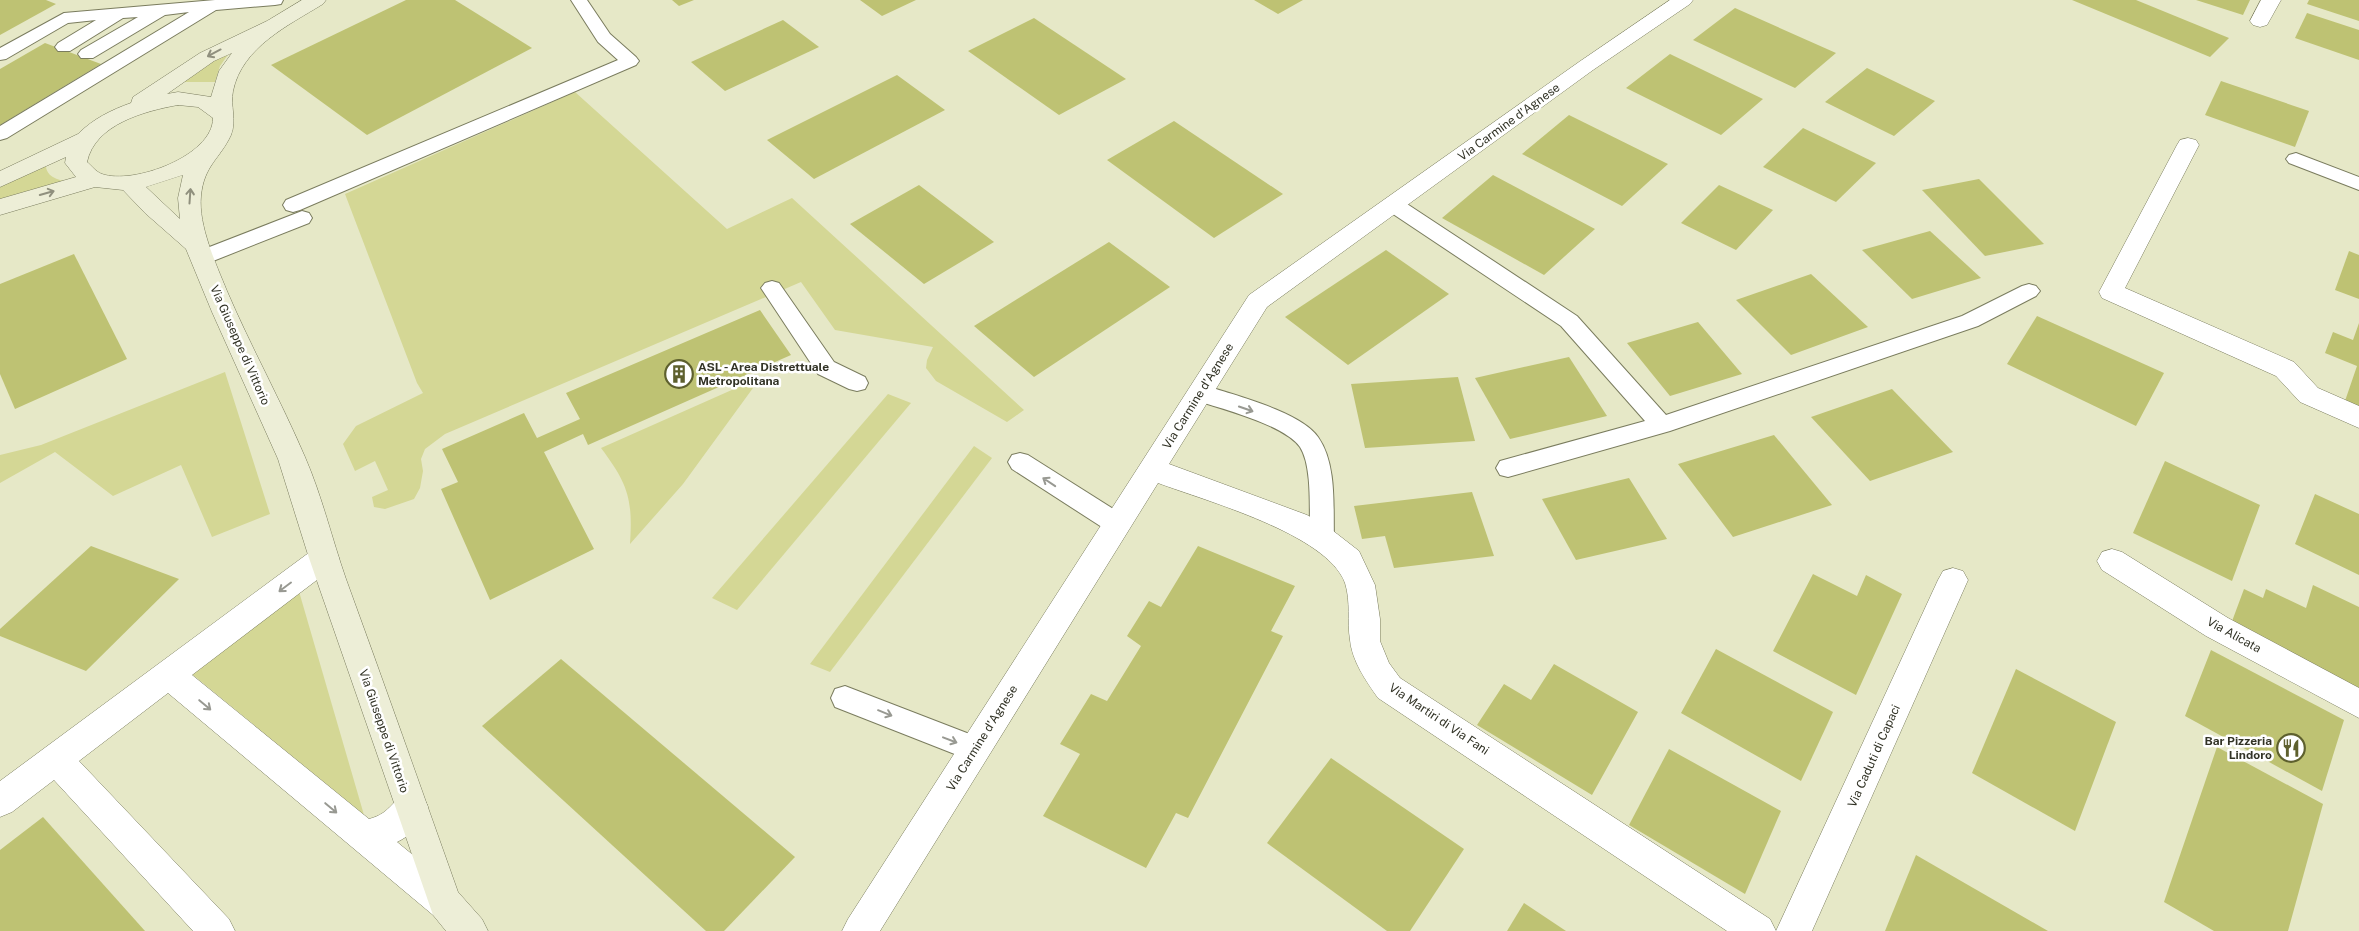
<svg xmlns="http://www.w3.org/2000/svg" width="2359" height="931" font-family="'Public Sans',sans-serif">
  <rect width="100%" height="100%" fill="#e6e8c7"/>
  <g fill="#d4d795">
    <path d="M232 49 220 66 215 82H179Z"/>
    <path d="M575 92 727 229 792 198 1024 410 1007 422 936 381 926 368 927 360 933 347 835 330 801 282 445 434 425 449 421 459 423 471 420 488 414 499 385 509 374 507 372 497 388 490 375 461 355 471 343 444 356 426 423 393 417 383 345 194Z"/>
    <path d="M46 161C44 177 57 180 71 182L0 201V185Z"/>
    <path d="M225 372 270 514 212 537 181 465 113 496 55 452 0 483V455L41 445Z"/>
    <path d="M761 377 683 484 630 544C633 499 628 484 601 448Z"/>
    <path d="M888 394 911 403 737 610 712 598Z"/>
    <path d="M974 446 992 458 830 672 810 664Z"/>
    <path d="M298 588 364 815 187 670Z"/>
  </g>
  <g fill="#bec273">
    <path d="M0 0H46L56 4 0 35Z"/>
    <path d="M406 0H455L532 48 367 135 271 65Z"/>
    <path d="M672 0H694L679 6Z"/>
    <path d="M860 0H916L882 16Z"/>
    <path d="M1254 0H1303L1278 14Z"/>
    <path d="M2072 0H2136L2229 38 2210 57Z"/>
    <path d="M2196 0H2250L2243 15Z"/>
    <path d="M2309 0H2359V21L2307 4Z"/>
    <path d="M1735 8 1836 53 1795 88 1693 40Z"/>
    <path d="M2307 13 2359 30V60L2295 38Z"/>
    <path d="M1034 18 1126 79 1059 115 968 51Z"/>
    <path d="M783 20 819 47 725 91 691 62Z"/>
    <path d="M45 43 101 64 0 125V69Z"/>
    <path d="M1670 54 1763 99 1721 135 1626 88Z"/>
    <path d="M1867 68 1935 101 1894 136 1825 102Z"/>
    <path d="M897 75 945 110 814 179 767 140Z"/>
    <path d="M2221 81 2309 111 2295 147 2205 115Z"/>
    <path d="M1569 115 1668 164 1622 206 1522 154Z"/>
    <path d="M1174 121 1283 194 1214 238 1107 160Z"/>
    <path d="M1803 128 1876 163 1836 202 1763 167Z"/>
    <path d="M1493 175 1595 229 1544 275 1442 218Z"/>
    <path d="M1979 179 2044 244 1985 256 1922 190Z"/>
    <path d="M919 185 994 242 924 284 850 224Z"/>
    <path d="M1719 185 1773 210 1736 250 1681 223Z"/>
    <path d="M1930 231 1981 278 1912 299 1862 250Z"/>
    <path d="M1109 242 1170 287 1034 377 974 326Z"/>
    <path d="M1386 250 1449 294 1348 365 1285 317Z"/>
    <path d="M2349 251 2359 255V299L2335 290Z"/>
    <path d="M74 254 127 359 15 409 0 374V284Z"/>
    <path d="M1811 274 1868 327 1791 355 1736 300Z"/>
    <path d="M760 310 791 355 588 445 583 434 544 452 594 549 490 600 441 489 458 482 442 449 524 413 537 438 580 419 566 393Z"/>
    <path d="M2037 316 2164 373 2136 426 2007 364Z"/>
    <path d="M1698 322 1742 374 1670 396 1627 343Z"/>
    <path d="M2359 323V407L2345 401 2357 366 2325 353 2333 332 2353 340Z"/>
    <path d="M1569 357 1607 416 1510 439 1475 378Z"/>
    <path d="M1458 377 1475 441 1365 448 1351 384Z"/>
    <path d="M1892 389 1953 452 1870 481 1811 417Z"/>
    <path d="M1774 435 1832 505 1733 537 1678 464Z"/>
    <path d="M2165 461 2260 505 2232 581 2133 533Z"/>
    <path d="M1629 478 1667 539 1576 560 1542 499Z"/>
    <path d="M1472 492 1494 556 1394 568 1385 536 1362 539 1354 506Z"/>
    <path d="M2315 494 2359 514V575L2295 544Z"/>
    <path d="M91 546 179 579 86 671 0 636V629Z"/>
    <path d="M1198 546 1295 586 1271 631 1283 636 1188 818 1176 813 1146 868 1043 816 1080 754 1060 744 1091 694 1107 701 1141 646 1127 636 1149 601 1161 607Z"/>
    <path d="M1813 574 1857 596 1866 575 1902 594 1856 695 1773 651Z"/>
    <path d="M2313 585 2359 607V688L2231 624 2244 589 2263 598 2266 589 2306 608Z"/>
    <path d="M1716 649 1833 712 1801 781 1681 713Z"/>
    <path d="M2211 650 2344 720 2322 791 2185 716Z"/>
    <path d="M561 659 795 857 724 931H706L482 726Z"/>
    <path d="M1554 664 1638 712 1592 795 1477 725 1504 684 1531 700Z"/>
    <path d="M2016 669 2116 722 2075 831 1972 773Z"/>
    <path d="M2217 747 2323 804 2288 931H2214L2164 902Z"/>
    <path d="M1669 749 1781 811 1745 894 1629 825Z"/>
    <path d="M1331 758 1464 849 1410 931H1387L1267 843Z"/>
    <path d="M43 817 145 931H0V850Z"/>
    <path d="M1916 855 2048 931H1885Z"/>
    <path d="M1524 903 1566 931H1507Z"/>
  </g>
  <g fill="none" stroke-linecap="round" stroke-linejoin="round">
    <defs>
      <g id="lane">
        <path d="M215 0H283L281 4 275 5 216 10 7 138 0 140V126L189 12 165 15 93 58H81L78 54 81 50 138 17 123 18 70 51H58L55 47 58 43 96 20 68 23 6 59 0 60V48L64 13Z"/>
        <path d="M571 0H587L610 34 636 57 639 61 636 65 300 210 293 212 286 210 283 205 286 200 618 60 598 42Z"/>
        <path d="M2296 153 2359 177V190L2289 163 2286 159 2289 155Z"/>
        <path d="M1394 198 1401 200 1577 316 1666 415 1962 316 2022 286 2029 284 2036 286 2040 291 2036 296 1978 326 1670 431 1508 477 1500 475 1496 468 1500 461 1645 421 1561 326 1387 210 1384 205 1387 200Z"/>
        <path d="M302 211 309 213 312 218 309 223 208 263 201 265 194 263 191 258 194 253Z"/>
        <path d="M772 281 779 283 834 362 865 377 868 383 865 389 857 391 849 389 818 374 761 288 765 283Z"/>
        <path d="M1200 384C1230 394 1300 411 1318 437 1337 464 1333 506 1334 538L1331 545 1322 548 1313 545 1310 538C1309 514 1313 467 1300 447 1284 424 1218 408 1192 399L1189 393 1192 387Z"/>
        <path d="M1020 453 1028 455 1126 517 1129 524 1126 531 1117 534 1108 531 1012 469 1008 462 1012 455Z"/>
        <path d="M845 686 985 740 989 749 985 758 975 762 835 707 831 698 835 689Z"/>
      </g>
      <g id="street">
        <path d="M1670 0H1693L1690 4 1593 70 1267 307 1169 464 1307 515 1332 530 1359 551 1375 585 1380 619V641L1389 663 1400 678 1770 919 1776 931H1727L1378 698C1366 681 1352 661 1350 640 1347 621 1351 602 1345 583 1327 534 1206 501 1158 483L880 931H842L848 919 1249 295 1579 62Z"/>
        <path d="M2261 0H2281L2267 25 2260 27 2253 25 2250 21Z"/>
        <path d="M2188 138 2196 140 2199 145 2125 288 2294 362 2318 388 2359 406V428L2300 402 2276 376 2102 298 2099 292 2177 145 2180 140Z"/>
        <path d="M324 546 334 549 339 558 334 567 192 675 369 819C392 813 391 799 411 791L423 796 428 807C421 822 413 835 397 842L457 891 462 903 457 915 445 920 433 915 168 693 79 761 229 919 235 931H193L54 780 12 812 0 817V781L314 549Z"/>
        <path d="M2112 549 2122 552 2228 618 2359 688V718L2206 636 2102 570 2097 561 2102 552Z"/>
        <path d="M1953 568 1963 571 1968 580 1812 931H1776L1938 580 1943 571Z"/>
      </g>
      <path id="secondary" d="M302 0H326L323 4C289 25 242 47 233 91 230 106 237 120 231 135 220 159 204 165 201 196 198 225 216 264 227 291 251 347 281 401 305 457 322 496 332 539 346 579 384 683 421 788 458 892L482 919 488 931H446L433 915 309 558 278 459 212 312 186 249 145 213 123 190 95 187 0 215V199L76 177 65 163 66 157 0 187V171L78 134C93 119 111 110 131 103L133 97 200 53 267 21ZM232 53 219 71 211 97 178 92 167 94 214 61ZM178 105 198 107 213 118C213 156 133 185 102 174 96 172 92 166 87 162 95 124 145 111 178 105ZM183 175 178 198 180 219 146 187Z"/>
    </defs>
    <use href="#lane" stroke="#7a7c5e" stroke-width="2"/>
    <use href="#street" stroke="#7a7c5e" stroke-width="1"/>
    <use href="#secondary" stroke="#7a7c5e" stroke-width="1"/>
    <use href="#lane" fill="#fff" fill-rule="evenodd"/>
    <use href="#street" fill="#fff" fill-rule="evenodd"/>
    <use href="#secondary" fill="#edeed7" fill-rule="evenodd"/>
  </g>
  <defs><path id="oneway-shaft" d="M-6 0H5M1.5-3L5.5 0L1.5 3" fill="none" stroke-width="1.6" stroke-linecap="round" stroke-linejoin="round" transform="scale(1.25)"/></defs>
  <g stroke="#90907e">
    <use href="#oneway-shaft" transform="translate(214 53) rotate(152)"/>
    <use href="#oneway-shaft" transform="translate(47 193) rotate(-16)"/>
    <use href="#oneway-shaft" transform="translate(190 196) rotate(-86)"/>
  </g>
  <g stroke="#989992">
    <use href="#oneway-shaft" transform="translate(1246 409) rotate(19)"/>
    <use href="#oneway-shaft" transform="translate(1049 482) rotate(-146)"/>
    <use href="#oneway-shaft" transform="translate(285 587) rotate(143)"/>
    <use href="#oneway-shaft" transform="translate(205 705) rotate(40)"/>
    <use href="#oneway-shaft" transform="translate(885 713) rotate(22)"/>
    <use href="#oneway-shaft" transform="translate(950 740) rotate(21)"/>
    <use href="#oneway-shaft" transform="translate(331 808) rotate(40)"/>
  </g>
  <defs>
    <symbol id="building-ring" viewBox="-11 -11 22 22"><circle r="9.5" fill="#fff" stroke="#5e602e" stroke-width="1.5"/><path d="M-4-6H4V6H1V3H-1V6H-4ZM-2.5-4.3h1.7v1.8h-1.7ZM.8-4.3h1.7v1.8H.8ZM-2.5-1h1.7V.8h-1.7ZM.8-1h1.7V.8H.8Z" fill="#5e602e"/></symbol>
    <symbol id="restaurant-ring" viewBox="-11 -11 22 22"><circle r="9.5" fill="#fff" stroke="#5e602e" stroke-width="1.5"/><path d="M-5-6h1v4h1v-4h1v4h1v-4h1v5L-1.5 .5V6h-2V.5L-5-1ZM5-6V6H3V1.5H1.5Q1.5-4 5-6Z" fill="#5e602e"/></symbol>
  </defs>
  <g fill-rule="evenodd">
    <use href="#building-ring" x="663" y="358" width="32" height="32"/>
    <use href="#restaurant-ring" x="2275" y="732" width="32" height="32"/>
  </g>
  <g text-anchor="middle" stroke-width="5" stroke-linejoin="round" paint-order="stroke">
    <g font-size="12" fill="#323326" stroke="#fff">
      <text transform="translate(1509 122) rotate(-36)" y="4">Via Carmine d'Agnese</text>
      <text transform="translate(240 345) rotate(66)" y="4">Via Giuseppe di Vittorio</text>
      <text transform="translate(1198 396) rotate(-58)" y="4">Via Carmine d'Agnese</text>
      <text transform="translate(2234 635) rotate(29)" y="4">Via Alicata</text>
      <text transform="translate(1439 719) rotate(34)" y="4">Via Martiri di Via Fani</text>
      <text transform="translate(384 731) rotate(71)" y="4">Via Giuseppe di Vittorio</text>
      <text transform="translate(982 738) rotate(-58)" y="4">Via Carmine d'Agnese</text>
      <text transform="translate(1874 756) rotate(-66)" y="4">Via Caduti di Capaci</text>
    </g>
    <g font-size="12" font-weight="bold" fill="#323326" stroke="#fff" text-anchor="start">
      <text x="698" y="371">ASL - Area Distrettuale<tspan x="698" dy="14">Metropolitana</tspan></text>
      <text x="2272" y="745" text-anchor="end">Bar Pizzeria<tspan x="2272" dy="14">Lindoro</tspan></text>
    </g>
  </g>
</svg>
